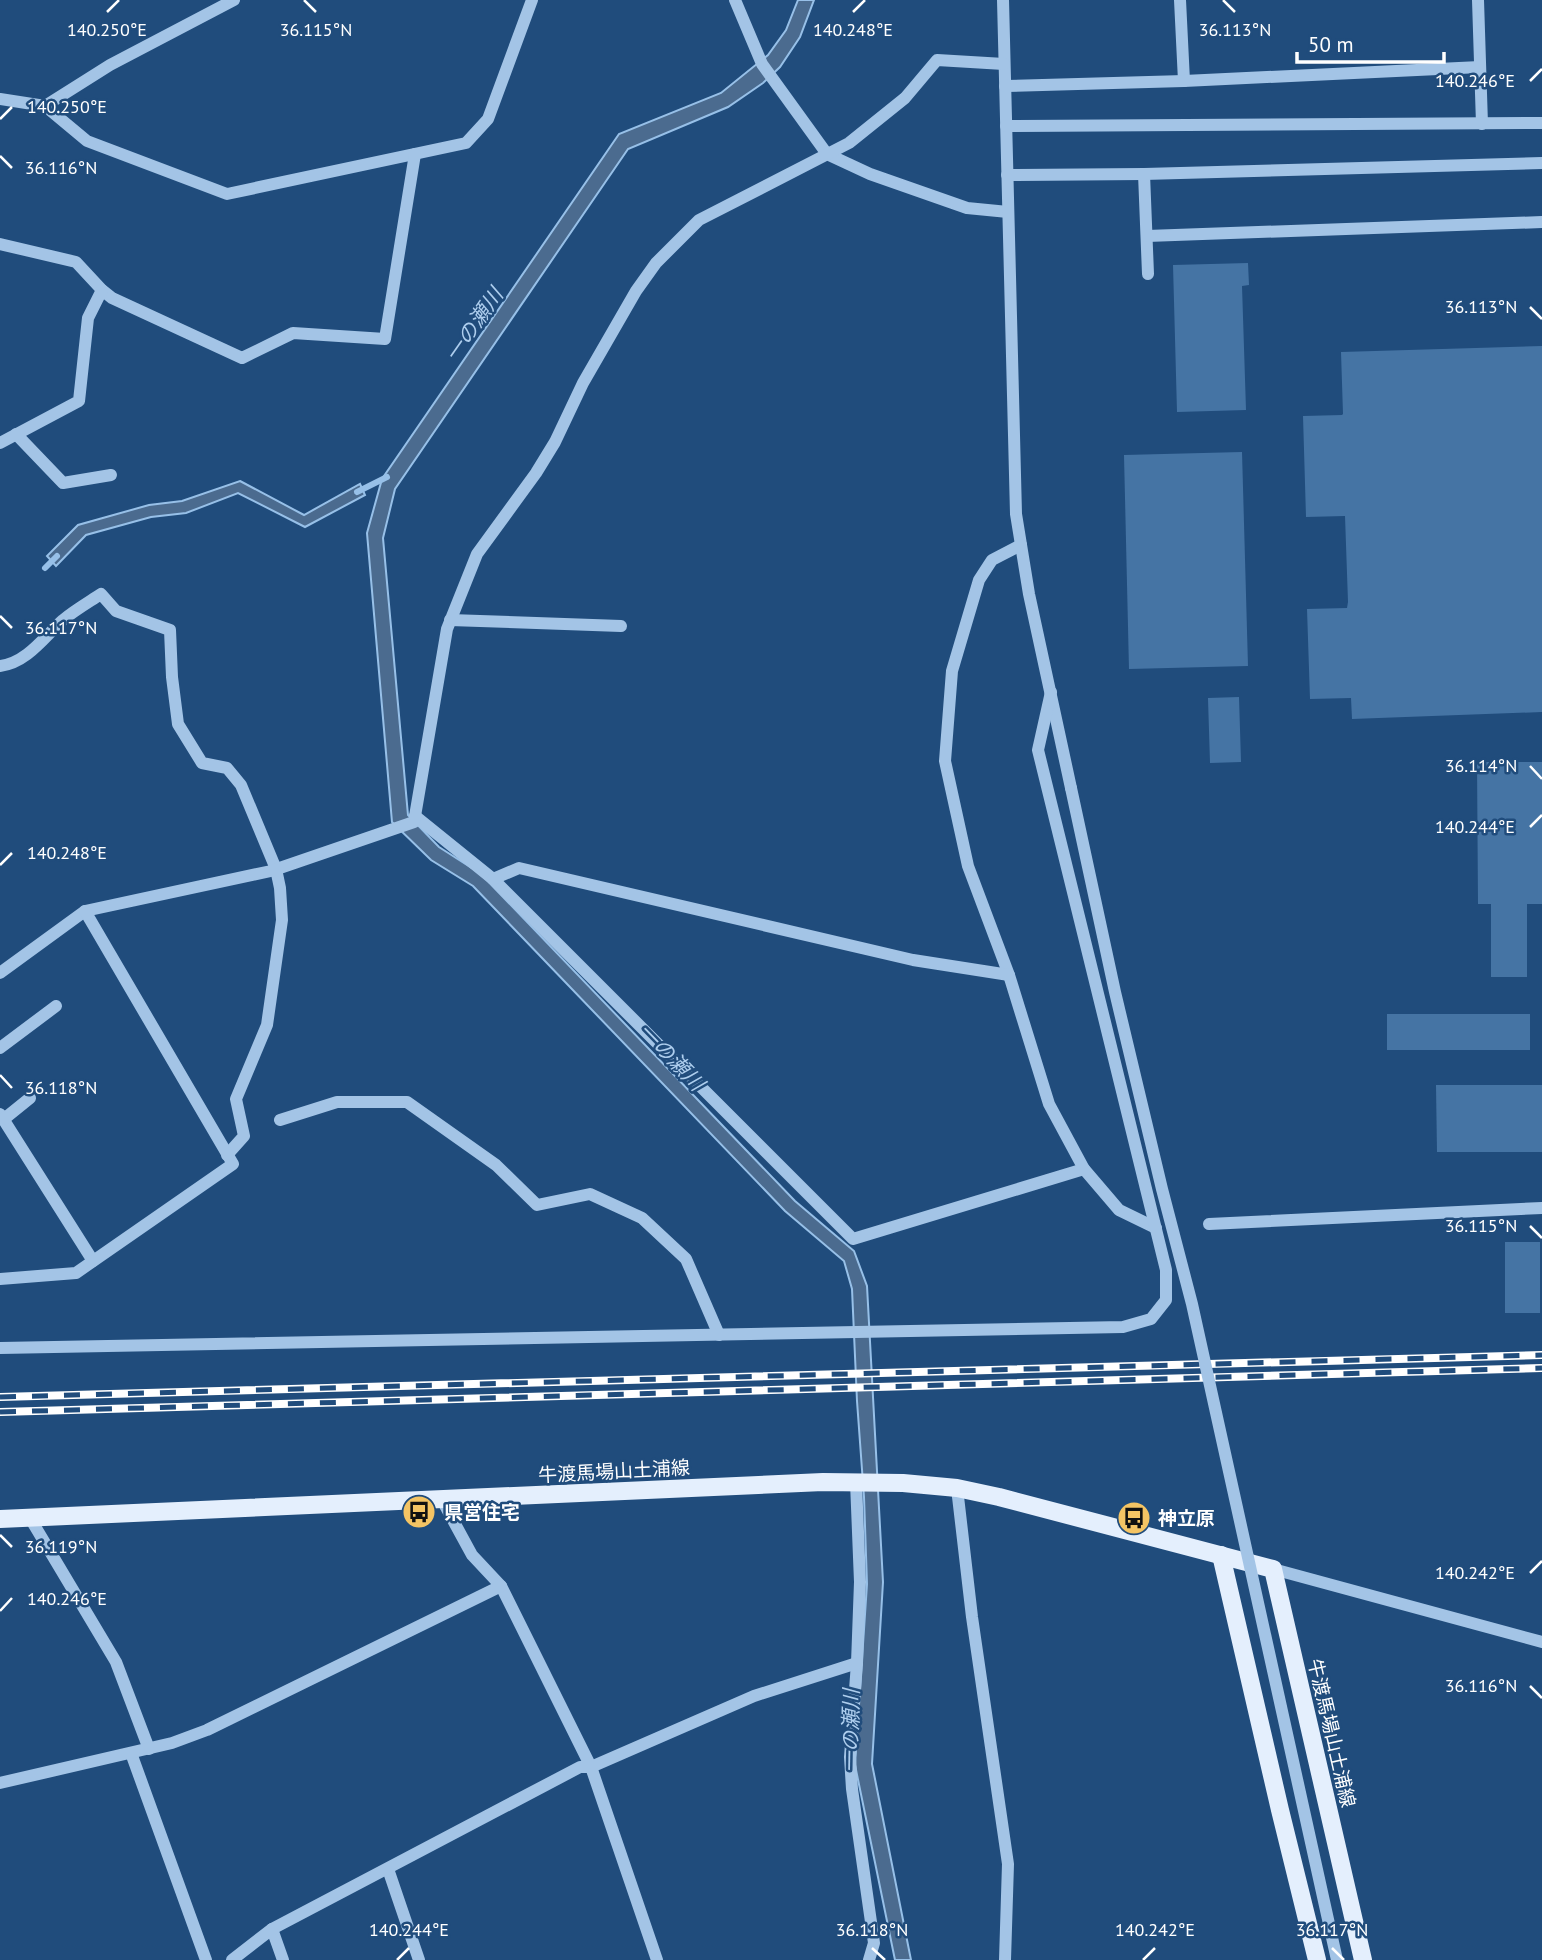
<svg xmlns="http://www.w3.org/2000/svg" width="1542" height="1960" font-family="'PT Sans','Noto Sans JP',sans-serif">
  <rect width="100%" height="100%" fill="#204c7c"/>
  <g fill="#4b6b8f" stroke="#97c0e8" stroke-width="2">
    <path d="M798 0H814L800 37 780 67 763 83 728 107 628 149 395 489 383 538 408 815 439 847 481 874 795 1201 854 1251 867 1286 883 1582 872 1764 911 1960H895L855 1765 867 1584 864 1497 857 1401 852 1289 844 1261 785 1211 473 886 431 860 392 822 367 533 382 479 619 134 721 93 768 55 786 30Z"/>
    <path d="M240 481 304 515 360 484 365 495 305 527 238 493 186 513 151 517 86 535 56 566 47 556 78 525 149 505 182 501Z"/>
  </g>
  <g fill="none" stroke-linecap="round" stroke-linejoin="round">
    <g stroke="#97c0e8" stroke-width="6">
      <path d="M357 492 387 477"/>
      <path d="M45 568 57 556"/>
    </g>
  </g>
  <g fill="#4574a4">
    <path d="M1248 263 1249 285 1242 286 1246 410 1177 412 1173 265Z"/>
    <path d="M1542 346V712L1352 719 1351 698 1310 699 1307 609 1347 608 1348 602 1345 516 1306 517 1303 416 1342 415 1343 414 1341 352Z"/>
    <path d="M1242 452 1248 666 1129 669 1124 455Z"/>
    <path d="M1239 697 1241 762 1210 763 1208 698Z"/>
    <path d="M1477 762H1542V904H1527V977H1491V904H1478Z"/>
    <rect x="1387" y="1014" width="143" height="36"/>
    <path d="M1436 1085H1542V1152H1437Z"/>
    <rect x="1505" y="1242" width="35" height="71"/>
  </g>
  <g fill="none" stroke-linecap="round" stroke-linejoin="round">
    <g stroke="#a3c4e6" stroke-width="12">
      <path d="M735 0 762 64 827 154 870 174 967 208 1008 212"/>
      <path d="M1003 0 1016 514 1029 594 1071 788"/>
      <path d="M1180 0 1184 81"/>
      <path d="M1478 0 1482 124"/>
      <path d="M1005 86 1184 81 1480 67"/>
      <path d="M0 99 45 106 110 65 234 0"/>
      <path d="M45 106 87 141 227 194 466 143 488 119 532 0"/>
      <path d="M1006 126 1542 123"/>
      <path d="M1144 174 1148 274"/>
      <path d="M1007 175 1144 174 1542 163"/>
      <path d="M1147 236 1542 222"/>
      <path d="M0 244 76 262 102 290 112 298 242 358 293 333 385 339 415 154"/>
      <path d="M16 434 63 483 111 475"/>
      <path d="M0 443 79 401 88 318 102 290"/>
      <path d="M1021 545 992 560 979 580 952 671 945 761 968 866 1009 975 1049 1104 1084 1169 1119 1210 1156 1228"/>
      <path d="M450 620 621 626"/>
      <path d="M0 666C27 663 45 636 63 620 75 610 89 602 101 594L116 611 170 630 172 677 178 724 202 763 227 768 241 785 276 869 280 888 282 920 267 1025 236 1099 244 1136 227 1155"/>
      <path d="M415 816 493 879 853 1239 1084 1169"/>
      <path d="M493 879 519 868 913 960 1009 975"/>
      <path d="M0 973 85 911 271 871 414 822 447 629 477 554 536 473 555 442 583 383 636 291 656 263 699 220 849 143 905 98 937 60 1004 64"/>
      <path d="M0 1048 56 1006"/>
      <path d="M0 1114 93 1261"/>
      <path d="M4 1119 30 1098"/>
      <path d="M280 1120 337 1102H407L496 1165 537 1205 590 1194 642 1218 686 1259 719 1335"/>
      <path d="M1209 1224 1542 1208"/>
      <path d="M0 1279 76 1273 233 1164 85 911"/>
      <path d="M0 1348 1123 1327 1151 1319 1166 1300V1270L1038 750 1051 692"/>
      <path d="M856 1482 860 1582 857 1663 850 1757 852 1789 874 1943 869 1960"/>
      <path d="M957 1488 972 1617 1008 1864 1005 1960"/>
      <path d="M442 1500 472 1555 501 1586 591 1767 657 1960"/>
      <path d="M30 1518 116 1662 149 1749"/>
      <path d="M1273 1569 1542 1642"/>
      <path d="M131 1753 206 1960"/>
      <path d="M0 1783 172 1743 207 1730 501 1586"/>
      <path d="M388 1869 419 1960"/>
      <path d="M272 1929 283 1960"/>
      <path d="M232 1960 272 1929 580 1767H591L754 1696 857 1663"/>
    </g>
    <g stroke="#e4effd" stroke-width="18">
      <path d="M0 1519 823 1482 903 1483 957 1488 999 1497 1273 1569 1363 1960"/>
      <path d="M1221 1555 1280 1810 1317 1960"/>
    </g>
    <defs>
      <g id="rail">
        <path d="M0 1397 1542 1355"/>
        <path d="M0 1412 1542 1368"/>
      </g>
    </defs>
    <use href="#rail" stroke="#fff" stroke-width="8"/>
    <use href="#rail" stroke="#204c7c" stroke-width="5" stroke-dasharray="16" stroke-linecap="butt"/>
    <path stroke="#a3c4e6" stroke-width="12" d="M1071 788 1115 992 1162 1189 1192 1304 1337 1960"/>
  </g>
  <path fill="none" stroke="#fff" stroke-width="2.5" d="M304 0 316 12M1223 0 1235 12M107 12 119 0M853 12 865 0M1530 81 1542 69M0 119 12 107M0 156 12 168M1530 307 1542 319M0 616 12 628M1530 766 1542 779M1530 827 1542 815M0 865 12 853M0 1075 12 1088M1530 1226 1542 1238M0 1535 12 1547M1530 1573 1542 1561M0 1611 12 1598M1530 1686 1542 1698M872 1948 885 1960M1332 1948 1344 1960M397 1960 409 1948M1143 1960 1155 1948"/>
  <defs>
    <symbol id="bus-disc" viewBox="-11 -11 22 22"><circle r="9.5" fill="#f4c464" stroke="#204c7c"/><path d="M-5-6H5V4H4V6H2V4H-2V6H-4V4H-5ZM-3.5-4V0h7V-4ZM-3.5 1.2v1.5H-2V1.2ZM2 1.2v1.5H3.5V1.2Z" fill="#111"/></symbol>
  </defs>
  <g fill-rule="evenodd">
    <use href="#bus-disc" x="400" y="1493" width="38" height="38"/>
    <use href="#bus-disc" x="1115" y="1499" width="38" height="38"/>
  </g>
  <g text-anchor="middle" stroke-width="5" stroke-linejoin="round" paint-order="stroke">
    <g font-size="19" fill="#fff" stroke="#204c7c">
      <text transform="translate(614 1471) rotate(-3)" y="7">牛渡馬場山土浦線</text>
      <text transform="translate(1332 1733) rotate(77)" y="7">牛渡馬場山土浦線</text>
    </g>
    <g font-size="19" font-weight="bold" fill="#fff" stroke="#204c7c" text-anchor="start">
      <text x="444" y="1519">県営住宅</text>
      <text x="1158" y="1525">神立原</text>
    </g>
    <g font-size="21" font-style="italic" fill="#aeceee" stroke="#204c7c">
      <text transform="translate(474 325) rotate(-55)" y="7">一の瀬川</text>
      <text transform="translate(671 1057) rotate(46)" y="7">一の瀬川</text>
      <text transform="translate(851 1731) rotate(-89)" y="7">一の瀬川</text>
    </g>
  </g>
  <g font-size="18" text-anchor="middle" fill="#fff" stroke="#204c7c" stroke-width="5" stroke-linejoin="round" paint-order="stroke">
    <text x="107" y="36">140.250°E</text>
    <text x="316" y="36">36.115°N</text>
    <text x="853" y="36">140.248°E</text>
    <text x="1235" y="36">36.113°N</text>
    <text x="1475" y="87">140.246°E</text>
    <text x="67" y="113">140.250°E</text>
    <text x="61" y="174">36.116°N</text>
    <text x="1481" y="313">36.113°N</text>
    <text x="61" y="634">36.117°N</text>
    <text x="1481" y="772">36.114°N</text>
    <text x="1475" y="833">140.244°E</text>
    <text x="67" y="859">140.248°E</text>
    <text x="61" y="1094">36.118°N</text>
    <text x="1481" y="1232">36.115°N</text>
    <text x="61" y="1553">36.119°N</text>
    <text x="1475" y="1579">140.242°E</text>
    <text x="67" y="1605">140.246°E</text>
    <text x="1481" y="1692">36.116°N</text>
    <text x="409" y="1936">140.244°E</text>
    <text x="872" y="1936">36.118°N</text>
    <text x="1155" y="1936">140.242°E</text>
    <text x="1332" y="1936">36.117°N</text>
  </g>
  <path d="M1297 52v10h147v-10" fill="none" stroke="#ffffff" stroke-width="3.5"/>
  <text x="1308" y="52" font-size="21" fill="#ffffff" stroke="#204c7c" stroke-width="5" paint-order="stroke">50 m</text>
</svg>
